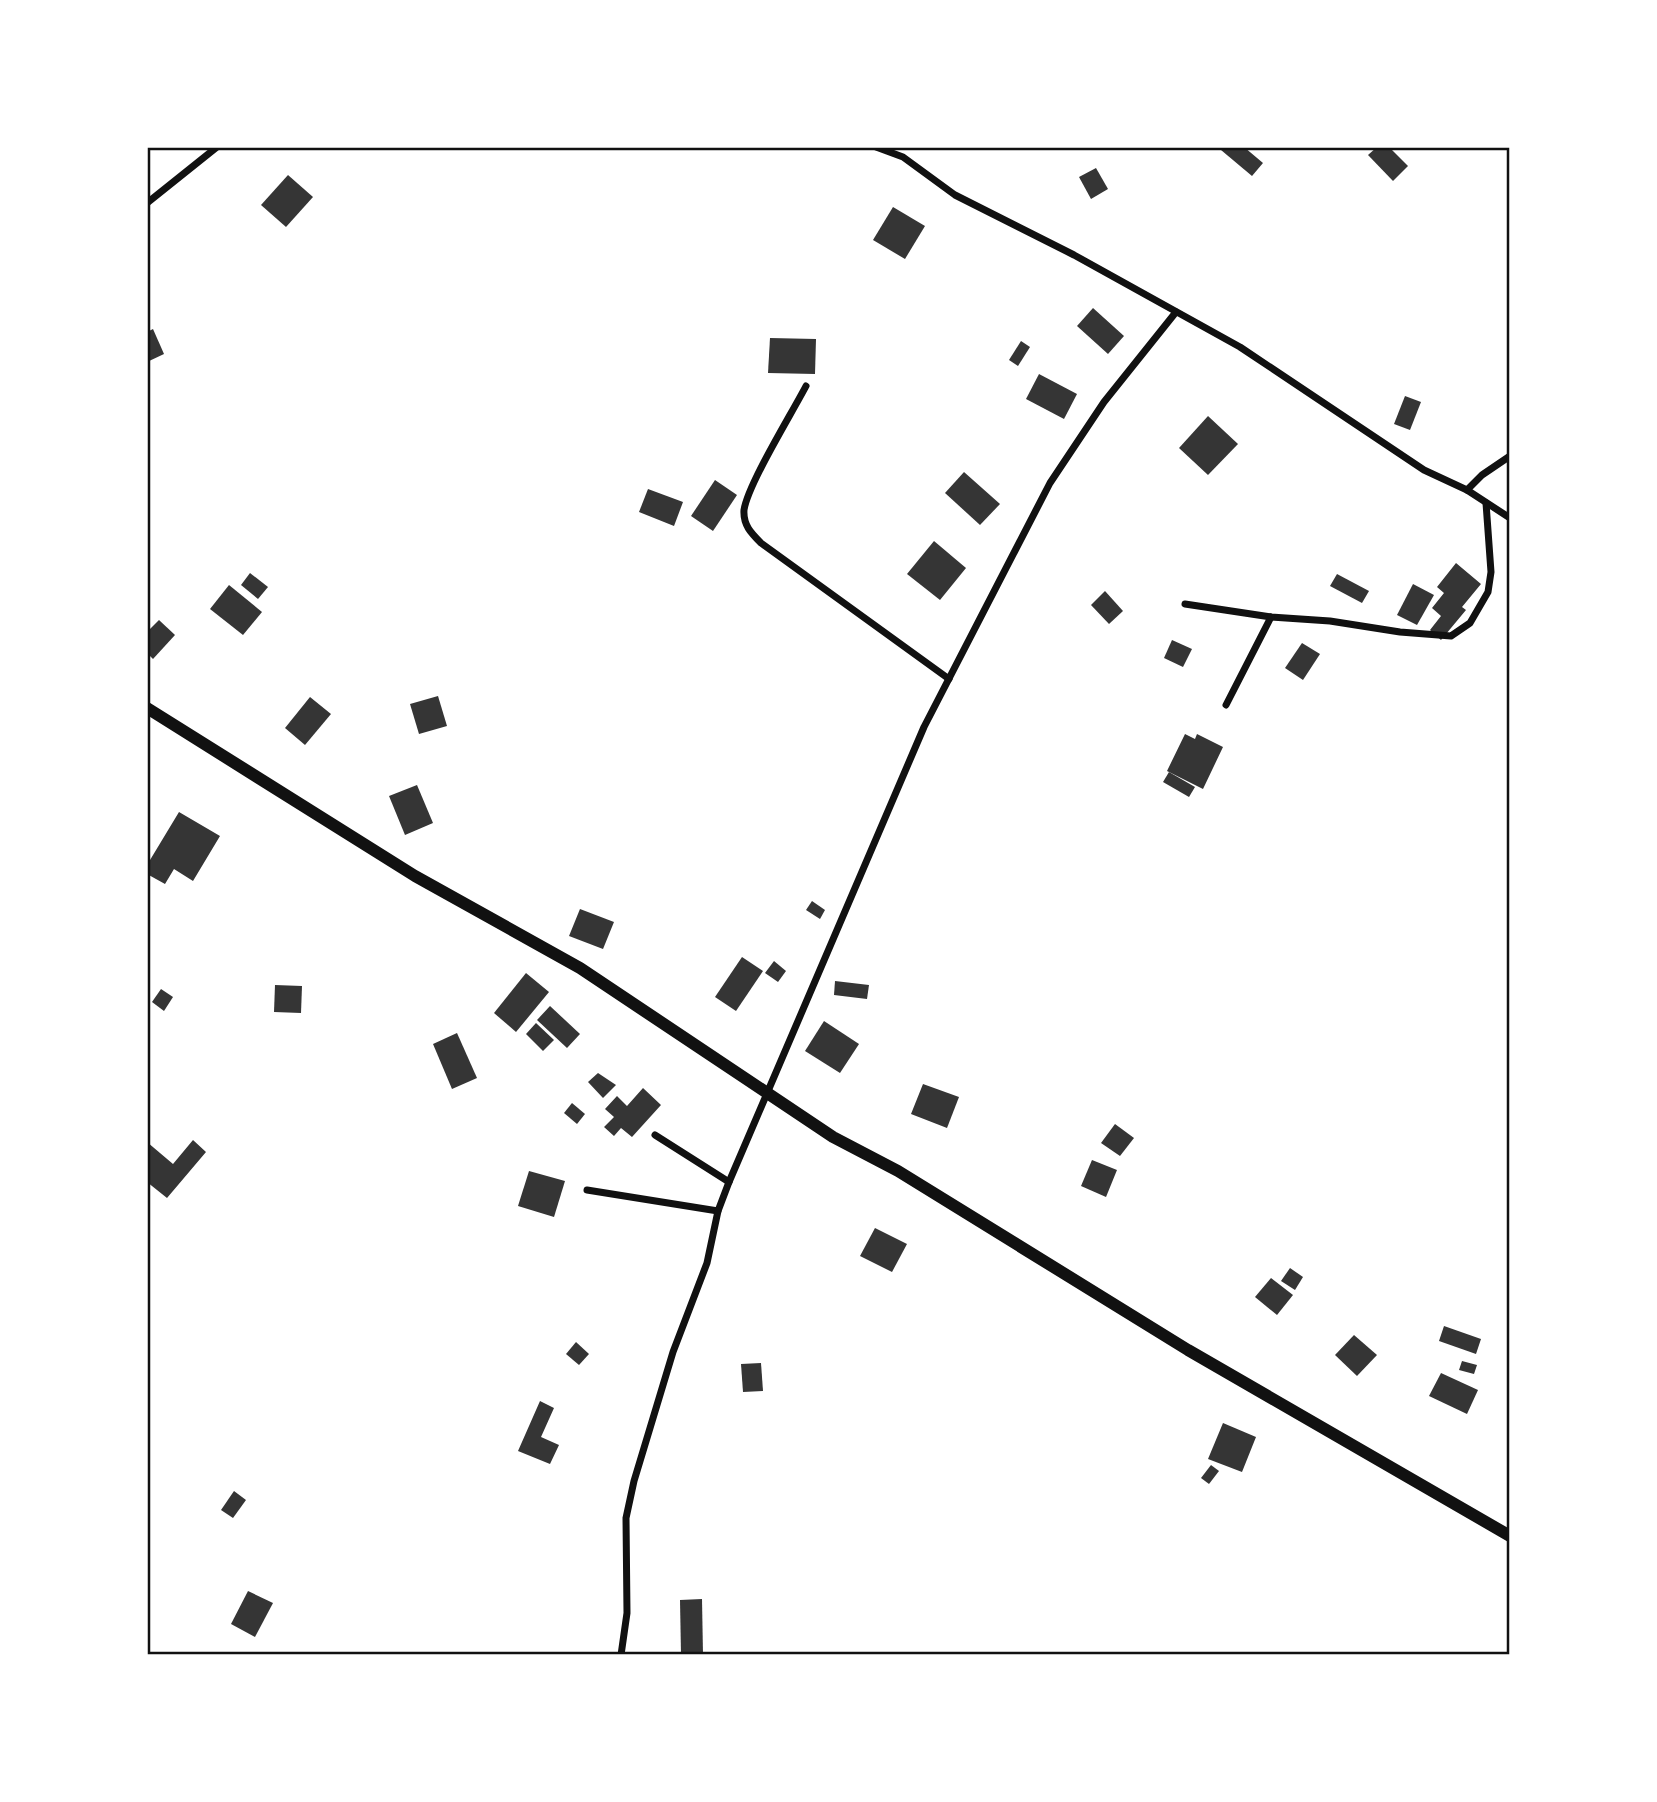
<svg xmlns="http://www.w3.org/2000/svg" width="1657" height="1802" font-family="'Source Sans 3',sans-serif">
  <rect width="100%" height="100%" fill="#fff"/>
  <g fill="#353535">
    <path d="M1223 147H1244L1263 163 1252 176 1221 150Z"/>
    <path d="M1377 147H1389L1408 166 1393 181 1368 155Z"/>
    <path d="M1096 168 1108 189 1091 199 1079 177Z"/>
    <path d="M288 175 313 197 286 227 261 205Z"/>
    <path d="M893 207 925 226 905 259 873 240Z"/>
    <path d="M1093 308 1124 336 1108 354 1077 326Z"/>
    <path d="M153 329 164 354 147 362V332Z"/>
    <path d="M770 338 816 339 815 374 768 373Z"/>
    <path d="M1021 341 1030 347 1018 366 1009 360Z"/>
    <path d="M1039 374 1077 394 1064 419 1026 399Z"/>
    <path d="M1405 396 1421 402 1410 430 1394 424Z"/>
    <path d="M1208 416 1238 444 1208 475 1179 448Z"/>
    <path d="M964 472 1000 504 980 525 945 493Z"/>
    <path d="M715 480 737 495 713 531 691 516Z"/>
    <path d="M648 489 683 502 674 526 639 512Z"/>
    <path d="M934 541 966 568 940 600 907 574Z"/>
    <path d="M1456 563 1481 584 1462 607 1466 610 1441 640 1430 630 1441 616 1432 608 1444 593 1437 587Z"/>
    <path d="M250 573 268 587 258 599 241 585Z"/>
    <path d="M1337 574 1369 591 1362 603 1330 586Z"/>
    <path d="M1413 584 1434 595 1417 625 1397 615Z"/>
    <path d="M229 585 262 612 243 635 210 609Z"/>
    <path d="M1105 591 1123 611 1109 624 1091 605Z"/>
    <path d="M159 620 175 635 153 659 147 653V632Z"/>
    <path d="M1172 640 1192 649 1183 667 1164 658Z"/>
    <path d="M1302 643 1320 654 1303 680 1285 668Z"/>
    <path d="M438 696 447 726 419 734 410 704Z"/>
    <path d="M310 697 331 714 305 745 285 728Z"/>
    <path d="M1185 734 1195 739 1197 734 1223 747 1203 789 1167 771Z"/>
    <path d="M1169 772 1195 787 1189 797 1163 782Z"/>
    <path d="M417 785 433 823 405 835 389 796Z"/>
    <path d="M179 812 220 836 193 881 174 869 165 884 147 874V865Z"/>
    <path d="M812 901 825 910 820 919 806 910Z"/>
    <path d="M580 909 614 922 603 949 569 936Z"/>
    <path d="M742 957 763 971 736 1011 715 997Z"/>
    <path d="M774 961 786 971 778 982 765 973Z"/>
    <path d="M526 973 549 992 516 1032 494 1013Z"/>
    <path d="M835 981 869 985 867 999 834 995Z"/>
    <path d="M275 985 302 986 301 1013 274 1012Z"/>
    <path d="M161 989 173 997 164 1011 152 1002Z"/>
    <path d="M550 1006 580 1034 567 1048 537 1020Z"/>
    <path d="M824 1021 859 1044 840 1073 805 1051Z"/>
    <path d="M536 1023 554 1040 543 1051 526 1034Z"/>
    <path d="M457 1033 477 1078 452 1089 433 1044Z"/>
    <path d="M598 1073 616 1085 603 1098 588 1082Z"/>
    <path d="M923 1084 959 1097 947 1128 911 1114Z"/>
    <path d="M643 1088 661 1105 632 1137 621 1128 614 1136 604 1127 614 1117 605 1109 617 1096 627 1106Z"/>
    <path d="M572 1103 585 1114 577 1124 564 1113Z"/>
    <path d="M1115 1124 1134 1138 1120 1156 1101 1143Z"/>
    <path d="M193 1140 206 1152 167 1198 147 1182V1142L173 1164Z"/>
    <path d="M1092 1160 1117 1170 1106 1197 1081 1186Z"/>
    <path d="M529 1171 565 1181 554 1217 518 1206Z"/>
    <path d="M875 1228 907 1244 892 1272 860 1256Z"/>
    <path d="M1290 1268 1303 1277 1295 1290 1281 1281Z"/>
    <path d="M1271 1278 1293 1295 1277 1315 1255 1297Z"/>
    <path d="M1444 1326 1481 1339 1476 1354 1439 1341Z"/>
    <path d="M1354 1335 1377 1355 1357 1376 1335 1355Z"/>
    <path d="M576 1342 589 1354 579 1365 566 1354Z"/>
    <path d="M1462 1361 1477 1365 1474 1374 1459 1370Z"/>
    <path d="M761 1363 763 1391 743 1392 741 1364Z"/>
    <path d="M1441 1373 1478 1390 1467 1414 1429 1396Z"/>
    <path d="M540 1401 554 1408 541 1437 559 1445 550 1464 518 1451Z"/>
    <path d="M1223 1423 1256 1437 1242 1472 1208 1459Z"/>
    <path d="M1211 1465 1219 1471 1209 1484 1201 1478Z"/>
    <path d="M234 1491 246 1500 233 1518 221 1510Z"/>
    <path d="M248 1591 273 1603 255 1637 231 1624Z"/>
    <path d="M702 1599 703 1655H681L680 1600Z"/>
  </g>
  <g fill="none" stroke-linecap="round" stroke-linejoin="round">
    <g stroke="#111" stroke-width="7">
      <path d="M876 147 903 157 955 195 1074 255 1240 347 1424 470 1467 490 1510 518"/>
      <path d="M147 203 217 147"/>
      <path d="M806 386C792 413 748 484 744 510 743 525 751 533 761 543L949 679"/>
      <path d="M1467 490 1482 475 1510 456"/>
      <path d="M1185 604 1271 617 1330 621 1400 632 1451 636 1470 623 1488 592 1491 572 1486 503"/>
      <path d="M1226 705 1271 617"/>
      <path d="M655 1135 729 1182"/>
      <path d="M587 1190 718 1211"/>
      <path d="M621 1655 627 1613 626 1518 634 1481 673 1352 707 1263 718 1211 729 1182 924 727 1050 483 1104 402 1176 312"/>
    </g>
    <path stroke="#111" stroke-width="12" d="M147 708 415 876 580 968 833 1137 898 1171 1188 1350 1510 1536"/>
  </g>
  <rect width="1657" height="1802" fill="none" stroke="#ffffff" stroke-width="298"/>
  <rect x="149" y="149" width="1359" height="1504" fill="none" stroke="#111" stroke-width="2.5"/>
</svg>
